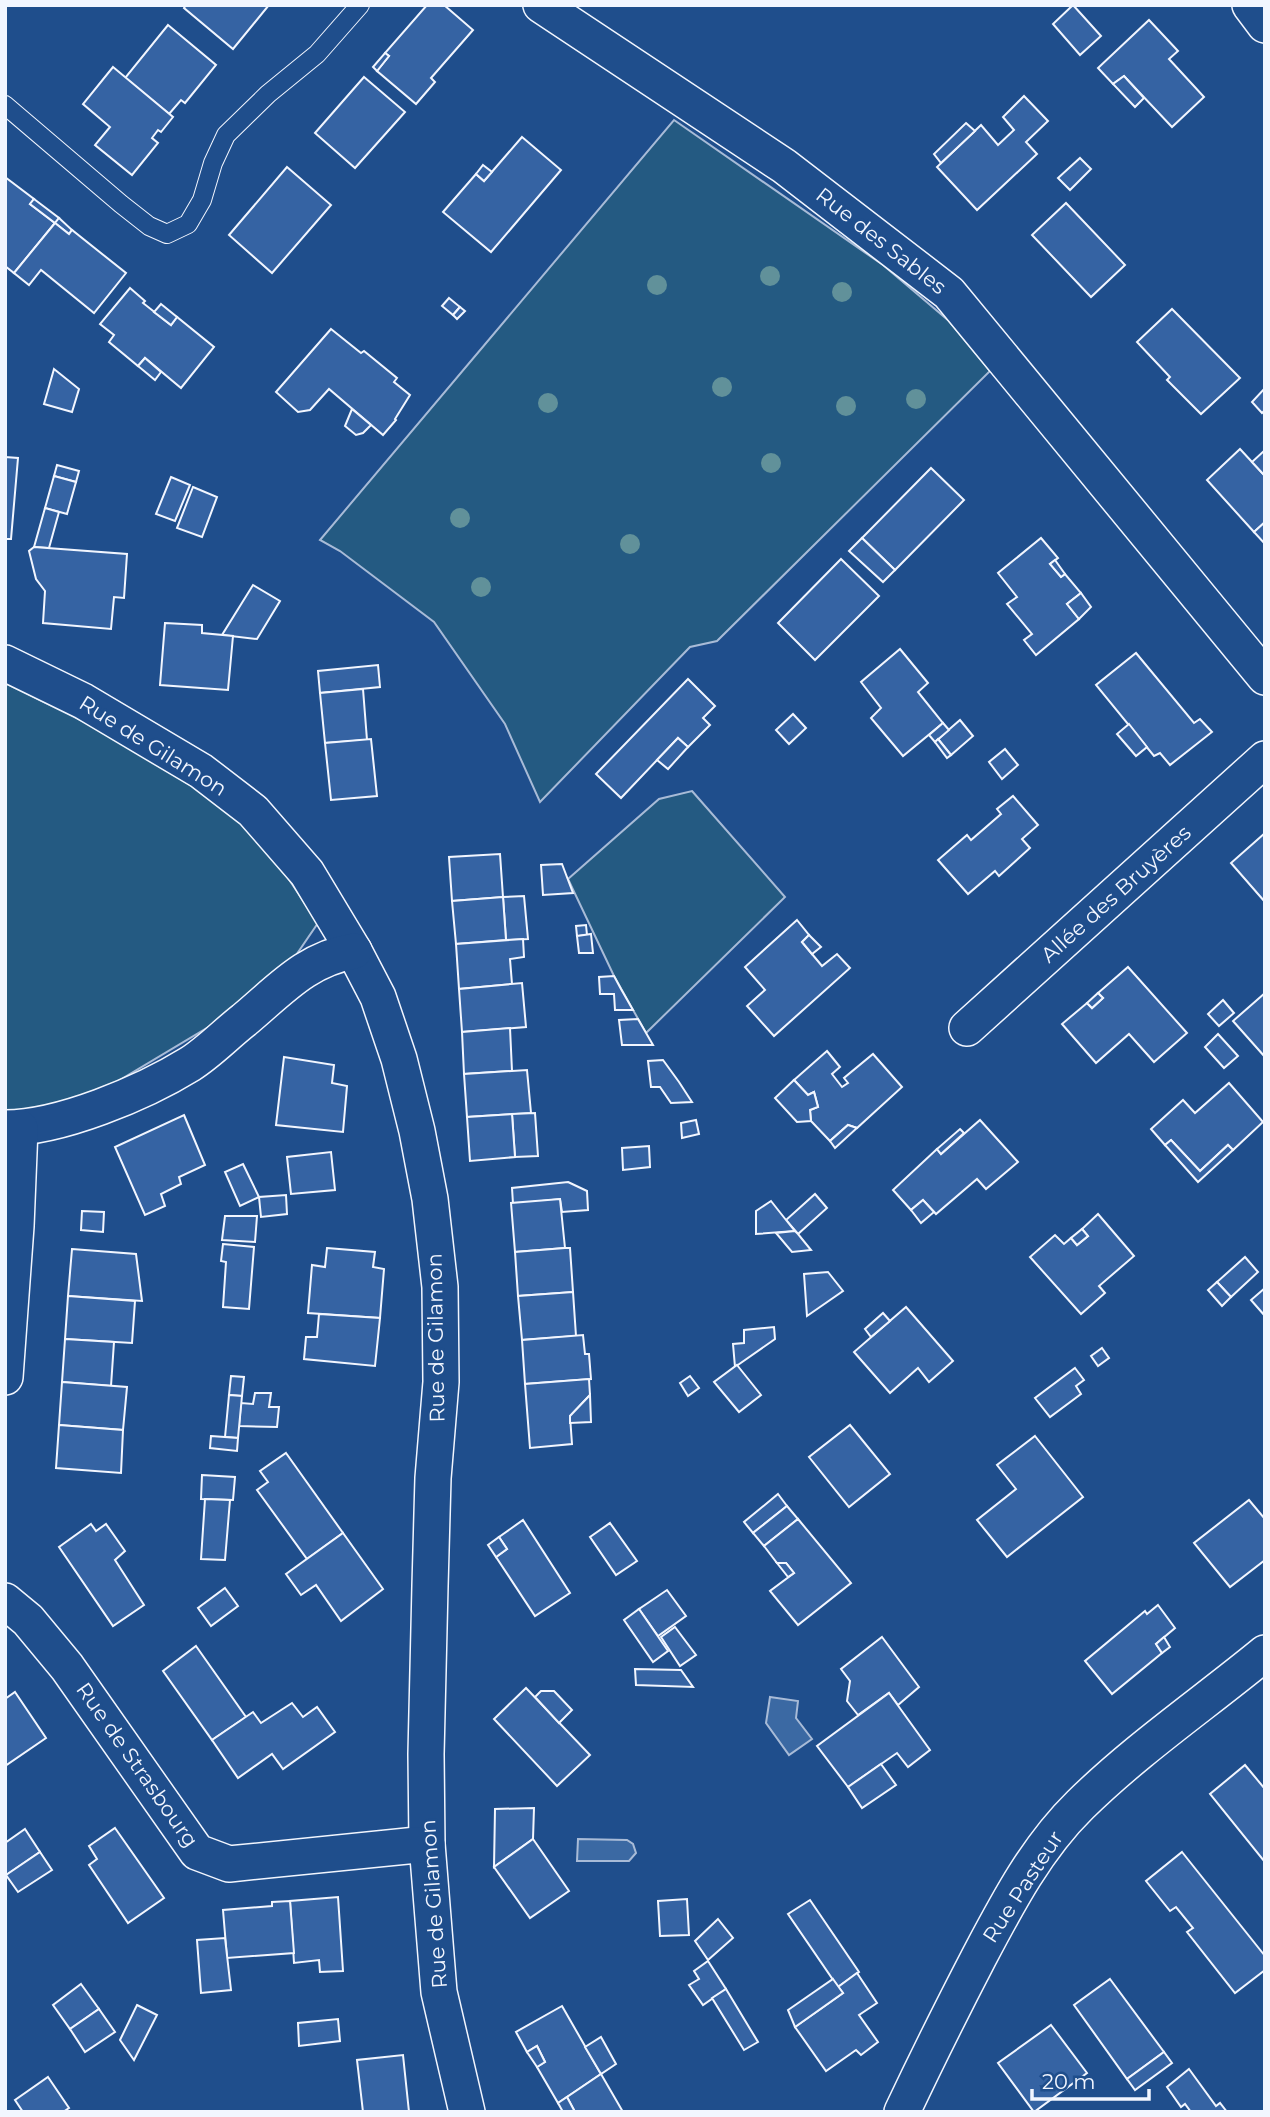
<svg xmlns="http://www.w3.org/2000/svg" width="1270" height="2117" font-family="Montserrat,sans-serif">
  <rect width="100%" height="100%" fill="#1f4e8c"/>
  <g fill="#245a82" stroke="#a8bbd7" stroke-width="2">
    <path d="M674 120 883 265 949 321 990 371 717 641 690 647 540 802 505 724 434 622 340 551 320 540Z"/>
    <path d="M5 683 107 733 203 793 264 842 318 923 292 961 232 1013 103 1090 15 1114H5Z"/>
    <path d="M692 791 785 897 646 1033 614 976 568 879 659 799Z"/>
  </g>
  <g fill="#3b69a3" stroke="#a8bbd7" stroke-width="2">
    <path d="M770 1697 798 1701 796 1718 812 1739 789 1755 766 1723Z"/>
    <path d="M578 1839 627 1840 633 1844 636 1853 629 1861H577Z"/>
  </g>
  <g fill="#3563a3" stroke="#f2f6ff" stroke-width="2">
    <path d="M186 5H269L233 49 184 8Z"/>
    <path d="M427 5H444L473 30 431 78 435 82 416 104 377 71 389 56 385 53Z"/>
    <path d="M1073 5 1101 36 1080 55 1053 24Z"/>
    <path d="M1149 20 1178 51 1169 59 1204 97 1172 127 1124 76 1113 84 1098 68Z"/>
    <path d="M168 25 216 65 185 103 181 100 169 114 125 78Z"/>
    <path d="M385 53 389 56 377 71 373 67Z"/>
    <path d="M113 67 173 117 161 132 158 130 152 138 158 143 132 175 95 145 110 127 83 104Z"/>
    <path d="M1124 76 1144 98 1135 107 1113 84Z"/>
    <path d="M364 77 405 112 355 168 315 133Z"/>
    <path d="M1024 96 1048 121 1026 142 1037 154 977 210 937 167 981 125 998 145 1014 130 1003 117Z"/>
    <path d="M966 123 975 131 941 163 934 154Z"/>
    <path d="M522 137 561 170 491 252 443 212 476 174 484 181Z"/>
    <path d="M1080 158 1091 169 1070 190 1058 178Z"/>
    <path d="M483 165 492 172 484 181 476 174Z"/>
    <path d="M287 167 331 205 272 273 229 235Z"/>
    <path d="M5 177 34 199 30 204 55 223 14 273 5 266Z"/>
    <path d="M34 199 59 218 55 223 30 204Z"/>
    <path d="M1066 203 1125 265 1091 297 1032 235Z"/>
    <path d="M59 218 72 230 69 234 55 223Z"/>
    <path d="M55 223 69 234 72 230 126 273 94 313 41 270 29 285 14 273Z"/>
    <path d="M130 288 145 301 143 303 171 325 177 317 214 347 181 388 145 358 138 366 109 342 114 335 100 324Z"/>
    <path d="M449 298 460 307 453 315 442 306Z"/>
    <path d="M161 304 177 317 171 325 154 312Z"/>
    <path d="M460 307 465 311 457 319 453 315Z"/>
    <path d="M1172 309 1240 378 1201 414 1167 380 1170 377 1137 342Z"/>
    <path d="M331 329 361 353 364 351 397 378 394 382 410 395 395 419 396 420 383 435 329 389 310 410 298 412 276 392Z"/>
    <path d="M145 358 161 372 155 380 138 366Z"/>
    <path d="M54 369 79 389 72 412 44 404Z"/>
    <path d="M1265 388V410L1262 413 1252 402Z"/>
    <path d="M352 409 371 425 363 433 356 435 345 426Z"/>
    <path d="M1240 449 1265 476V522L1254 532 1207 480Z"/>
    <path d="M1265 450V476L1252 462Z"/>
    <path d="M5 457 18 458 11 539H5Z"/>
    <path d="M57 465 79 471 76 482 54 476Z"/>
    <path d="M931 468 964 500 895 570 862 538Z"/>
    <path d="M54 476 76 482 67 514 45 508Z"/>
    <path d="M171 477 190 485 175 521 156 514Z"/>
    <path d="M193 487 217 497 202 537 177 528Z"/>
    <path d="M45 508 59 512 49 548 34 547Z"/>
    <path d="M1265 522V544L1254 532Z"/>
    <path d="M862 538 895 570 883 582 849 551Z"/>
    <path d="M1041 538 1058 558 1050 564 1061 577 1065 574 1081 593 1067 604 1079 619 1036 655 1024 640 1032 634 1007 604 1017 597 998 573Z"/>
    <path d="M34 547 127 554 124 598 114 597 111 629 43 623 45 591 36 579 29 551Z"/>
    <path d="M841 559 879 596 815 660 778 623Z"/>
    <path d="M1055 560 1065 574 1061 577 1050 564Z"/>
    <path d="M253 585 280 601 257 639 222 635Z"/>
    <path d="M1081 593 1091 607 1079 619 1067 604Z"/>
    <path d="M165 623 202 625V633L233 636 228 690 160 685Z"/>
    <path d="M900 649 928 683 918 692 943 723 903 756 871 718 881 708 861 682Z"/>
    <path d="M1136 653 1194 723 1200 719 1212 732 1170 765 1160 753 1154 756 1096 685Z"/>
    <path d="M378 665 380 687 320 693 318 671Z"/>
    <path d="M688 679 715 706 703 718 710 725 688 747 678 738 621 798 596 774Z"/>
    <path d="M363 689 367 740 325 743 320 693Z"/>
    <path d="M793 714 806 728 789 744 776 730Z"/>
    <path d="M960 720 973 736 951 755 938 739Z"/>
    <path d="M943 723 949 730 935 742 929 735Z"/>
    <path d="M1129 724 1147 747 1136 756 1117 734Z"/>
    <path d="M678 738 688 747 668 769 657 760Z"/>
    <path d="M371 739 377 796 331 800 325 743Z"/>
    <path d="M938 739 951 755 947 758 935 742Z"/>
    <path d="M1005 749 1018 765 1002 779 989 762Z"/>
    <path d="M1013 796 1038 825 1022 839 1030 848 999 876 995 871 968 894 938 860 967 835 971 840 1001 814 997 809Z"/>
    <path d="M1265 833V902L1231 863Z"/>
    <path d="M500 854 503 897 452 901 449 857Z"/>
    <path d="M562 864 573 893 543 895 541 865Z"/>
    <path d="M524 896 528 939 506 940 503 897Z"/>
    <path d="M503 897 506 940 456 944 452 901Z"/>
    <path d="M797 920 809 935 802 942 822 966 837 954 850 968 774 1036 747 1006 765 990 745 967Z"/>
    <path d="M586 925 587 935 577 936 576 926Z"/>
    <path d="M591 934 593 953H579L577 936Z"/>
    <path d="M809 935 821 947 812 954 802 942Z"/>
    <path d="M523 939 524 957 510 959 512 984 459 989 456 944Z"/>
    <path d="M1128 967 1187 1033 1154 1062 1129 1034 1096 1063 1062 1024 1087 1003 1092 1008 1103 998 1098 993Z"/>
    <path d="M614 976 621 989 633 1010H615L614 994H600L599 977Z"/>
    <path d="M522 983 526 1027 462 1032 459 989Z"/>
    <path d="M1098 993 1103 998 1092 1008 1087 1003Z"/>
    <path d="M1265 993V1057L1233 1021Z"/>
    <path d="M1223 1000 1234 1013 1219 1026 1208 1014Z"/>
    <path d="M638 1019 653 1045H622L619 1020Z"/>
    <path d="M510 1028 512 1071 464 1074 462 1032Z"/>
    <path d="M1218 1034 1238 1056 1224 1068 1205 1047Z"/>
    <path d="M827 1051 840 1067 832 1074 842 1087 848 1083 844 1078 873 1054 902 1087 857 1128 848 1125 830 1141 811 1121 810 1110 818 1107 814 1092 808 1095 794 1080Z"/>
    <path d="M284 1057 334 1065 332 1083 347 1086 343 1132 276 1125Z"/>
    <path d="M663 1060 679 1082 692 1102 671 1103 660 1087H651L648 1061Z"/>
    <path d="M527 1070 531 1113 467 1117 464 1074Z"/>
    <path d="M794 1080 808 1095 814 1092 818 1107 810 1110 811 1121 797 1122 775 1098Z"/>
    <path d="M1229 1083 1263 1122 1233 1150 1228 1145 1200 1171 1171 1140 1165 1145 1151 1129 1183 1100 1195 1113Z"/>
    <path d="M535 1113 538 1156 515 1157 512 1114Z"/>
    <path d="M512 1114 515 1157 470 1161 467 1117Z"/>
    <path d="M184 1115 205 1165 179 1177 181 1184 161 1194 165 1206 145 1215 115 1147Z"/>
    <path d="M696 1120 699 1134 682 1138 681 1123Z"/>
    <path d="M980 1120 1018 1162 986 1189 977 1179 936 1214 923 1200 911 1210 893 1190 937 1149 941 1154Z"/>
    <path d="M848 1125 857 1128 835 1148 830 1141Z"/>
    <path d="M960 1129 964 1133 941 1154 937 1149Z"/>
    <path d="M1171 1140 1200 1171 1228 1145 1233 1150 1198 1182 1165 1145Z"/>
    <path d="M649 1146 650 1167 623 1170 622 1148Z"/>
    <path d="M331 1152 335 1190 291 1194 287 1157Z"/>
    <path d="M243 1164 259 1197 240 1206 225 1172Z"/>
    <path d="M568 1182 587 1191 588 1210 562 1212 560 1199 513 1204 512 1188Z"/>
    <path d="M815 1194 827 1208 798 1234 786 1220Z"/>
    <path d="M286 1195 287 1214 261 1217 259 1197Z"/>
    <path d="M560 1199 565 1248 515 1252 511 1203Z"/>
    <path d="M923 1200 934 1212 921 1223 911 1210Z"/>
    <path d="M771 1201 786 1220 795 1231 756 1234V1211Z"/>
    <path d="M82 1211 104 1212 103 1232 81 1230Z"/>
    <path d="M1098 1214 1134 1256 1099 1286 1105 1293 1081 1314 1030 1257 1055 1235 1064 1244 1071 1238 1077 1245 1088 1236 1082 1229Z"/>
    <path d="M225 1216H257L255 1242 222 1240Z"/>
    <path d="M1082 1229 1088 1236 1077 1245 1071 1238Z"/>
    <path d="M795 1231 798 1234 811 1250 792 1252 776 1233Z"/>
    <path d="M223 1244 254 1247 249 1309 223 1307 226 1262 221 1261Z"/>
    <path d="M327 1248 375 1252 373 1267 384 1269 380 1318 308 1313 312 1265 325 1267Z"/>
    <path d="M565 1248H570L573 1292 518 1296 515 1252Z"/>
    <path d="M72 1249 136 1254 142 1301 68 1296Z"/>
    <path d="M1245 1257 1258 1272 1231 1297 1217 1282Z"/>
    <path d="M828 1272 843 1291 807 1316 804 1274Z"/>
    <path d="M1217 1282 1231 1297 1222 1306 1208 1290Z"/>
    <path d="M1265 1288V1316L1251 1300Z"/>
    <path d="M573 1292 576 1336 522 1340 518 1296Z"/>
    <path d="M68 1296 135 1301 132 1343 65 1339Z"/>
    <path d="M906 1307 953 1361 929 1382 918 1368 890 1393 854 1352Z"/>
    <path d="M883 1313 890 1321 871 1337 865 1329Z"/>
    <path d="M319 1314 380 1318 375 1366 304 1359 306 1337H317Z"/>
    <path d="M774 1327 775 1339 735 1367 733 1344 744 1343V1330Z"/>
    <path d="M583 1335 585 1354H589L591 1379 525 1384 522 1340Z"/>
    <path d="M65 1339 114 1342 111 1386 62 1382Z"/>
    <path d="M1102 1348 1109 1358 1098 1366 1091 1356Z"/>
    <path d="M737 1365 761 1395 739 1412 714 1382Z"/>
    <path d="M1075 1368 1084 1380 1076 1386 1081 1394 1050 1417 1035 1398Z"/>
    <path d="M231 1376 244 1377 242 1396 229 1395Z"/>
    <path d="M690 1376 699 1388 688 1396 680 1383Z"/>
    <path d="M589 1379 590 1395 570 1416 572 1444 530 1448 525 1384Z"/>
    <path d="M62 1382 127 1387 123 1430 59 1425Z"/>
    <path d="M255 1393H271L269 1407H279L277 1427 239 1426 241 1403 253 1404Z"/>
    <path d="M229 1395 242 1396 238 1438 225 1437Z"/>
    <path d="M590 1395 591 1422 570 1423V1416Z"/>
    <path d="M59 1425 123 1430 121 1473 56 1468Z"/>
    <path d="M850 1425 890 1474 849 1507 809 1457Z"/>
    <path d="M211 1436 238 1438 237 1451 210 1448Z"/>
    <path d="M1035 1436 1083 1497 1007 1557 977 1520 1016 1489 997 1465Z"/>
    <path d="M286 1453 343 1533 307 1559 257 1490 268 1482 260 1471Z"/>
    <path d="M202 1475 235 1477 233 1500 201 1499Z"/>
    <path d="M778 1494 787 1506 753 1533 744 1522Z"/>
    <path d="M205 1499 230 1500 225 1560 201 1559Z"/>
    <path d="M1249 1500 1265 1519V1560L1230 1587 1194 1543Z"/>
    <path d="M787 1506 798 1519 764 1546 753 1533Z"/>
    <path d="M798 1519 851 1583 798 1625 770 1591 794 1573 786 1563H777L764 1546Z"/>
    <path d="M523 1520 570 1593 535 1616 496 1557 507 1549 499 1537Z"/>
    <path d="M610 1523 637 1561 616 1575 590 1537Z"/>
    <path d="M91 1524 96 1531 106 1524 125 1551 115 1560 144 1605 113 1626 59 1547Z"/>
    <path d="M343 1533 383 1589 341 1621 316 1585 301 1595 286 1574Z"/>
    <path d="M499 1537 507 1549 496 1557 488 1545Z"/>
    <path d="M777 1563H786L794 1573 788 1577Z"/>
    <path d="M225 1588 238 1606 211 1626 198 1608Z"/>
    <path d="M667 1590 686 1616 658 1636 639 1609Z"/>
    <path d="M1158 1605 1175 1628 1156 1644 1162 1653 1112 1694 1085 1661 1145 1611 1147 1614Z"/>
    <path d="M639 1609 668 1651 653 1662 624 1620Z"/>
    <path d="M675 1627 696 1655 680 1666 661 1637Z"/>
    <path d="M882 1637 919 1687 898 1705 889 1693 858 1715 847 1701 850 1681 841 1669Z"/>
    <path d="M1164 1637 1170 1647 1162 1653 1156 1644Z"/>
    <path d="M196 1646 246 1717 212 1740 163 1671Z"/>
    <path d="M635 1669 681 1670 693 1687 636 1685Z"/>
    <path d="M526 1688 590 1755 557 1786 494 1719Z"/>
    <path d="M541 1691H554L572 1710 559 1723 535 1697Z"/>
    <path d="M15 1692 46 1738 5 1766V1699Z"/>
    <path d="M889 1693 930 1750 908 1767 897 1753 848 1787 817 1746Z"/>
    <path d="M292 1703 303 1717 317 1707 335 1732 283 1769 272 1754 238 1778 212 1740 253 1712 261 1723Z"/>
    <path d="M881 1764 896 1785 862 1808 848 1787Z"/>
    <path d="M1245 1765 1265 1789 1264 1861 1210 1794Z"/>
    <path d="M534 1808 533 1839 494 1867 495 1809Z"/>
    <path d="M115 1828 164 1898 128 1923 89 1865 97 1859 89 1846Z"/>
    <path d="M25 1829 40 1852 5 1876V1843Z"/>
    <path d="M533 1839 569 1891 530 1918 494 1867Z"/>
    <path d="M40 1852 52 1870 18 1892 6 1875Z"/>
    <path d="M1182 1852 1265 1956V1970L1235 1993 1187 1932 1193 1928 1176 1907 1170 1911 1146 1881Z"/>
    <path d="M338 1897 343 1971 320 1972 319 1960 294 1963 290 1901Z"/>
    <path d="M687 1899 689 1935 660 1936 658 1901Z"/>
    <path d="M810 1900 859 1972 838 1987 788 1914Z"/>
    <path d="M290 1901 294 1953 227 1958 223 1910 272 1906V1902Z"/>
    <path d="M718 1919 733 1938 708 1960 695 1941Z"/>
    <path d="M225 1938 231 1990 201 1993 197 1940Z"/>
    <path d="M708 1961 726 1989 703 2005 689 1985 699 1979 694 1971Z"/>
    <path d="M857 1973 877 2003 859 2015 878 2042 861 2055 856 2050 826 2071 795 2027 843 1993 838 1987Z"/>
    <path d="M833 1979 843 1993 795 2027 788 2010Z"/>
    <path d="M1110 1979 1164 2052 1127 2079 1074 2005Z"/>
    <path d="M81 1984 99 2009 70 2029 53 2005Z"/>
    <path d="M726 1989 758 2042 744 2050 712 1998Z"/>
    <path d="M137 2005 157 2015 134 2060 120 2040Z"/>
    <path d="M562 2006 601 2074 558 2103 537 2067 545 2062 537 2046 527 2052 516 2032Z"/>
    <path d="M99 2009 115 2032 85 2052 70 2029Z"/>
    <path d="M338 2019 340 2041 299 2046 298 2023Z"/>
    <path d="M1051 2025 1087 2073 1034 2112 998 2063Z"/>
    <path d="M601 2037 616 2064 601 2074 585 2047Z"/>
    <path d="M537 2046 545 2062 537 2067 527 2052Z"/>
    <path d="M1164 2052 1172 2063 1135 2090 1127 2079Z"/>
    <path d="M403 2055 409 2112H363L357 2060Z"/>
    <path d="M1189 2069 1216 2106 1220 2103 1227 2112H1191L1185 2104 1181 2107 1167 2087Z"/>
    <path d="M601 2074 623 2112H575L567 2097Z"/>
    <path d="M48 2077 69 2108 63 2112H23L15 2100Z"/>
    <path d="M567 2097 575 2112H563L558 2103Z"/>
  </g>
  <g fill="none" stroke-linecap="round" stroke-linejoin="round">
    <defs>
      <path id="service" d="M5 105 121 204 149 226 167 234 188 224 202 200 213 163 226 135 268 94 317 54 360 5"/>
      <g id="minor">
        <path d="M541 5 784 166 949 293 1265 677"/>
        <path d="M1250 5 1265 25"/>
        <path d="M5 663 83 701 201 771 253 811 307 873 354 951 378 997 399 1059 417 1131 430 1199 440 1287 441 1382 433 1478 430 1586 426 1754 427 1844 439 1992 467 2112"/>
        <path d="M967 1028 1265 759"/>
        <path d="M5 1128C60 1128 143 1093 190 1064 209 1052 226 1034 244 1020 280 990 306 959 354 951"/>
        <path d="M5 1377 16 1226 20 1128"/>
        <path d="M5 1601 28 1620 67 1667 197 1852 229 1864 427 1844"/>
        <path d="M902 2112C927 2059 953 2007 980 1955 1008 1902 1037 1847 1080 1805 1137 1749 1203 1704 1265 1653"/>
      </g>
    </defs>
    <use href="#service" stroke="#f2f6ff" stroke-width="20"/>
    <use href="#minor" stroke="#f2f6ff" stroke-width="38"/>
    <use href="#service" stroke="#1f4e8c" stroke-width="18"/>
    <use href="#minor" stroke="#1f4e8c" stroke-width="35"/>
  </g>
  <g fill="#61919a">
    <circle cx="770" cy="276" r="10"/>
    <circle cx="657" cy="285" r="10"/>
    <circle cx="842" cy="292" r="10"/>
    <circle cx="722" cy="387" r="10"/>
    <circle cx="916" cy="399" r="10"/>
    <circle cx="548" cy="403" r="10"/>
    <circle cx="846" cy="406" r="10"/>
    <circle cx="771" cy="463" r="10"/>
    <circle cx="460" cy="518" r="10"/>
    <circle cx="630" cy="544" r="10"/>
    <circle cx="481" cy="587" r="10"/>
  </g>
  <g text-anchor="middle" stroke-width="5" stroke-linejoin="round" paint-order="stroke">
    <g font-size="21" fill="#f2f6ff" stroke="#1f4e8c">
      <text transform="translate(881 241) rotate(38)" y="7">Rue des Sables</text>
      <text transform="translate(153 746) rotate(32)" y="7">Rue de Gilamon</text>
      <text transform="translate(1116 894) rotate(-42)" y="7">Allée des Bruyères</text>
      <text transform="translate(436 1338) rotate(-91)" y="7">Rue de Gilamon</text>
      <text transform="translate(137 1765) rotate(55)" y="7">Rue de Strasbourg</text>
      <text transform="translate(1023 1887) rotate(-57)" y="7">Rue Pasteur</text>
      <text transform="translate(434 1904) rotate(-94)" y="7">Rue de Gilamon</text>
    </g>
  </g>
  <rect width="1270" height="2117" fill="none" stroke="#f2f6ff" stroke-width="14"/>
  <path d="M1032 2089v10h117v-10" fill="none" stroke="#f2f6ff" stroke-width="3.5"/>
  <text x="1042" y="2089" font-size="21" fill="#f2f6ff" stroke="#1f4e8c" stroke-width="5" paint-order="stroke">20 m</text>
</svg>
